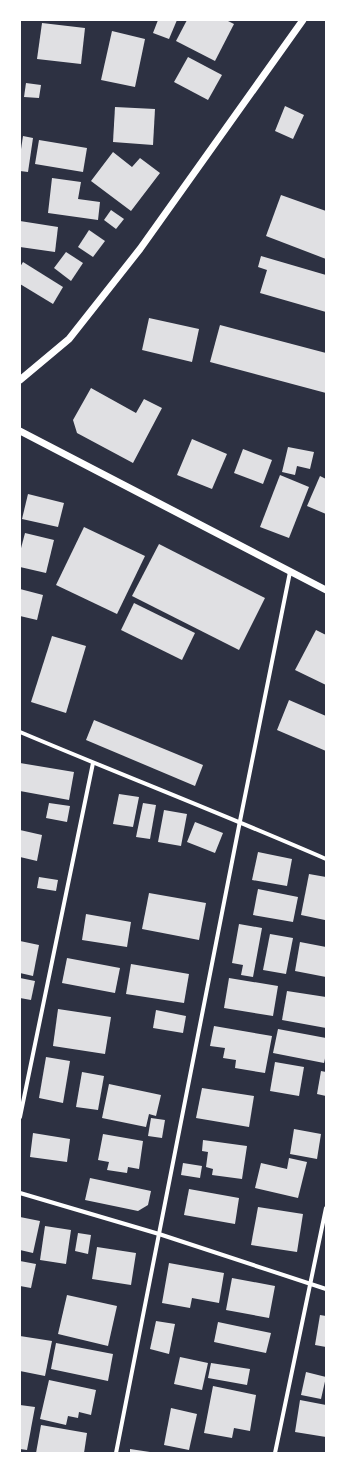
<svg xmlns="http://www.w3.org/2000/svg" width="346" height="1473" font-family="Montserrat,sans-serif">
  <rect width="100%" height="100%" fill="#2d3142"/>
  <g fill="#e0e0e3">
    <path d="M158 20H177L169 39 153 33Z"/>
    <path d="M187 20H226L234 24 215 61 176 41Z"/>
    <path d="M42 23 85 28 81 64 37 59Z"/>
    <path d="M112 31 145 39 135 87 101 80Z"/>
    <path d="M188 57 222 75 208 100 174 82Z"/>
    <path d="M26 83 41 85 39 98 24 97Z"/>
    <path d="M285 106 304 115 293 139 275 131Z"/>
    <path d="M115 107 155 109 153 145 113 142Z"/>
    <path d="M23 136 33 138 28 172 20 171V156Z"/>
    <path d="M39 140 87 148 83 172 35 164Z"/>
    <path d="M113 152 132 167 140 158 160 173 131 211 91 181Z"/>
    <path d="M52 178 81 182 78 199 100 202 98 220 48 213Z"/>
    <path d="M281 195 326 211V259L266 236Z"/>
    <path d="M111 210 124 219 116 229 104 220Z"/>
    <path d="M20 221 58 227 55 252 20 247Z"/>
    <path d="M89 230 105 241 93 257 78 247Z"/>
    <path d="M66 252 83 263 71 281 54 268Z"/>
    <path d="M261 256 326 275V312L260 293 267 270 258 267Z"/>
    <path d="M23 262 63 287 53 304 20 284V267Z"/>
    <path d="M149 318 199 329 192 362 142 350Z"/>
    <path d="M220 325 326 353V393L210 362Z"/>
    <path d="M91 388 136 413 144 399 162 408 133 463 77 433 73 420Z"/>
    <path d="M192 439 227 454 212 489 177 475Z"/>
    <path d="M288 447 314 452 310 469 297 466 295 475 282 472Z"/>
    <path d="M243 449 272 460 263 484 234 473Z"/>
    <path d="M280 475 309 487 289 538 260 527Z"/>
    <path d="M320 476 326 479V514L307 506Z"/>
    <path d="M28 494 64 503 58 527 22 519Z"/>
    <path d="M84 527 145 556 117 614 56 585Z"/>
    <path d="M25 533 54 540 46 573 20 567V552Z"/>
    <path d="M159 544 265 598 239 650 132 596Z"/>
    <path d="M20 589 43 595 37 620 20 616Z"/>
    <path d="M134 603 195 633 182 660 121 630Z"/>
    <path d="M316 630 326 635V685L295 670Z"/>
    <path d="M52 636 86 646 66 713 31 702Z"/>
    <path d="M289 700 326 716V751L277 730Z"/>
    <path d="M94 720 203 765 195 786 86 740Z"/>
    <path d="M20 763 74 772 69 800 20 791Z"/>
    <path d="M119 794 139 797 133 827 113 824Z"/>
    <path d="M49 803 70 806 67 822 46 818Z"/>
    <path d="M143 803 156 805 150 839 136 837Z"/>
    <path d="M164 810 187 814 181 846 158 842Z"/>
    <path d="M195 822 223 833 215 853 187 842Z"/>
    <path d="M20 830 42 835 37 861 20 857Z"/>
    <path d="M258 852 292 859 287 886 252 880Z"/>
    <path d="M309 874 326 877 325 920 301 915Z"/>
    <path d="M39 877 58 880 56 891 37 888Z"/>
    <path d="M258 889 298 897 293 922 253 915Z"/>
    <path d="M149 893 206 903 199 940 142 929Z"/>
    <path d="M86 914 131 922 127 947 82 940Z"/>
    <path d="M239 924 262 928 253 977 241 975 243 965 232 963Z"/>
    <path d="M270 934 293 938 286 974 263 970Z"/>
    <path d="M20 941 39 945 33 976 20 973Z"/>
    <path d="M300 942 326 947V977L295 971Z"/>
    <path d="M67 958 120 968 115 993 62 983Z"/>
    <path d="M131 964 189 974 184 1003 126 994Z"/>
    <path d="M20 978 35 981 31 1000 20 998Z"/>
    <path d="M229 978 278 986 273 1016 224 1008Z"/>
    <path d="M287 991 326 997V1028L282 1020Z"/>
    <path d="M58 1009 111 1017 105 1054 53 1046Z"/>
    <path d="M156 1010 186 1016 183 1033 153 1028Z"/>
    <path d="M214 1026 272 1036 265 1073 235 1068 236 1060 223 1058 225 1048 210 1046Z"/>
    <path d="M278 1029 326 1038V1054L324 1063 273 1053Z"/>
    <path d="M46 1057 70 1061 63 1103 39 1098Z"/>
    <path d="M275 1062 304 1067 299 1096 270 1091Z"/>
    <path d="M321 1071 326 1072V1096L317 1094Z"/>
    <path d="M82 1072 104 1076 98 1110 76 1107Z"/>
    <path d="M109 1084 161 1095 156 1116 149 1114 146 1127 102 1118Z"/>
    <path d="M202 1088 254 1096 249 1127 196 1118Z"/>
    <path d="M151 1118 165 1120 162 1138 148 1136Z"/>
    <path d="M294 1129 321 1134 317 1159 290 1154Z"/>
    <path d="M33 1133 70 1139 67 1162 30 1157Z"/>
    <path d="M103 1134 143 1141 139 1169 128 1167 127 1173 107 1170 109 1162 98 1160Z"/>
    <path d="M203 1140 247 1146 242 1179 212 1175 213 1169 206 1167 208 1152 202 1151Z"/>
    <path d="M289 1158 307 1162 298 1198 255 1188 261 1163 287 1169Z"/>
    <path d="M183 1163 202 1166 200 1178 181 1175Z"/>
    <path d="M90 1178 151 1191 148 1205 138 1211 85 1200Z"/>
    <path d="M189 1189 239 1198 235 1224 184 1215Z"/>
    <path d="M258 1207 303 1214 297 1252 251 1245Z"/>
    <path d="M20 1217 40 1221 33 1253 20 1250Z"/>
    <path d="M45 1226 71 1230 66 1264 40 1260Z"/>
    <path d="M78 1233 91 1235 88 1254 75 1251Z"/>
    <path d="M97 1247 136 1253 131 1285 92 1279Z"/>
    <path d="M20 1261 36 1264 31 1288 20 1286Z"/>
    <path d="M169 1263 224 1273 219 1303 192 1298 190 1308 162 1303Z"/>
    <path d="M232 1278 275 1286 269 1318 226 1310Z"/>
    <path d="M67 1295 117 1306 108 1346 58 1334Z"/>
    <path d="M320 1315 326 1316V1347L315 1345Z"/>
    <path d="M156 1321 175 1324 169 1354 150 1349Z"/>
    <path d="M218 1322 271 1333 266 1353 214 1342Z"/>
    <path d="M20 1336 52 1341 45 1376 20 1371Z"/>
    <path d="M56 1343 113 1354 108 1381 51 1369Z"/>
    <path d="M180 1357 208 1363 202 1390 174 1384Z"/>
    <path d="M211 1363 250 1369 247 1385 208 1378Z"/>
    <path d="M306 1372 326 1377 321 1399 301 1395Z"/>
    <path d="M49 1380 96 1390 91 1415 79 1412 78 1418 68 1416 66 1425 40 1419Z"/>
    <path d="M213 1386 256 1395 250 1431 234 1428 232 1438 204 1433Z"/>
    <path d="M300 1400 326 1405V1437L295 1432Z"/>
    <path d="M20 1405 35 1407 27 1450 20 1449Z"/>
    <path d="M171 1408 197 1414 189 1450 164 1445Z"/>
    <path d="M41 1425 87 1433 84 1453H36Z"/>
    <path d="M130 1449 150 1452V1453H130Z"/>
  </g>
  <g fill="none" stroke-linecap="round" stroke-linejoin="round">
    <g stroke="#fff" stroke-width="4">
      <path d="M20 732C122 775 225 815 326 859"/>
      <path d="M20 1117 93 763"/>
      <path d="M20 1193 159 1234 326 1289"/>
      <path d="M116 1453 240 821 290 572"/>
      <path d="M275 1453 326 1208"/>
    </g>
    <g stroke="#fff" stroke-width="7">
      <path d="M20 380 69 339 140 249 303 20"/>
      <path d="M20 431 326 590"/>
    </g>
  </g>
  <rect width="346" height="1473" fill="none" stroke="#ffffff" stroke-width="42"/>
</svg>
